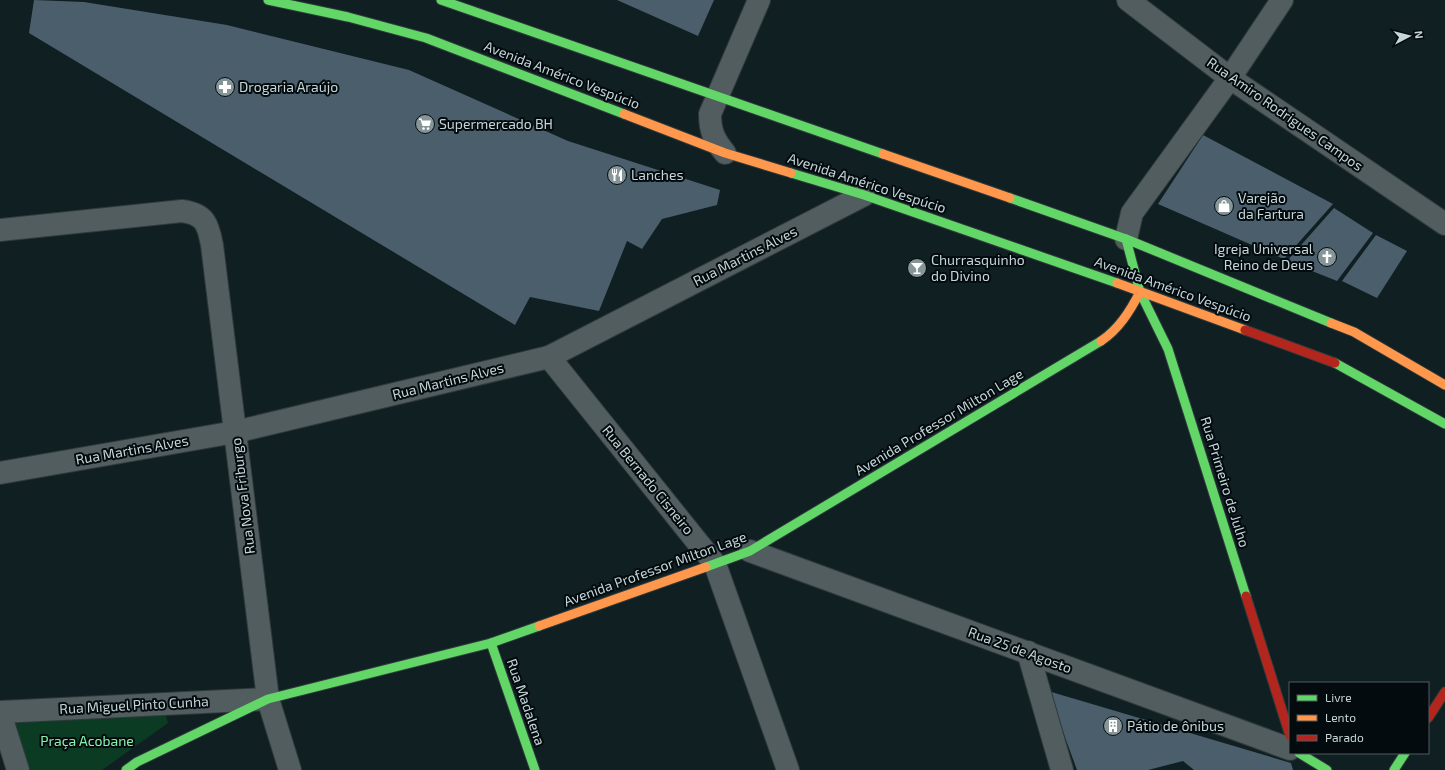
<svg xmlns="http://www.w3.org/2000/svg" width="1445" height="770" font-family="'Exo 2',sans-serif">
  <rect width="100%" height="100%" fill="#101f22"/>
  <path fill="#0b3b22" d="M165 712 168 723 102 770H28L9 717Z"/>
  <g fill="#4a5f6b">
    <path d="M34 0 84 2 227 25 409 70 568 141 720 190 717 205 662 219 642 249 627 241 599 311 530 297 515 325 29 33Z"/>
    <path d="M617 0H714L698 36Z"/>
    <path d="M1203 135 1333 204 1284 259 1158 204Z"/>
    <path d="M1334 208 1373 233 1337 281 1287 261Z"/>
    <path d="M1376 235 1407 251 1377 298 1342 281Z"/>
    <path d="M1048 691 1291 763 1293 770H1194L1183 761 1148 770H1077Z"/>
  </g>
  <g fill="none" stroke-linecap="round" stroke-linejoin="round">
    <defs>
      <g id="street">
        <path d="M1128 0 1230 78 1445 224"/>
        <path d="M725 153C714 140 710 131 710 114L759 0"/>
        <path d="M0 230 182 211C205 214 208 224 212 245L268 699 290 770"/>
        <path d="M1126 239 1132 213 1230 78 1282 0"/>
        <path d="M549 357 715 564 788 770"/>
        <path d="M0 473 235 432 549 357 864 195"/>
        <path d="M750 551 1290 749"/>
        <path d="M1028 652 1062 770"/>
        <path d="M0 712 268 699"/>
        <path d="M0 713 18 770"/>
      </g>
      <g id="fast">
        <path d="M268 0 348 17 426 38 624 114"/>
        <path d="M441 0 883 154"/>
        <path d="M791 173 864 195 1117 283"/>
        <path d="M1010 198 1126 239 1331 323"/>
        <path d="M1126 239 1140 292 1168 349 1246 596"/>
        <path d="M1335 363 1445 424"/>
        <path d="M706 567 750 551 1101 341"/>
        <path d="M491 643 535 770"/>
        <path d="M1299 753 1327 770"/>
        <path d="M126 770 137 762 268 699 491 643 539 626"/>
        <path d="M1394 770 1405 753"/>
      </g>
      <g id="slow">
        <path d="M624 114 725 153 791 173"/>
        <path d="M883 154 1010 198"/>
        <path d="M1117 283 1245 330"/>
        <path d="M1331 323 1354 332 1445 385"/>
        <path d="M1101 341C1119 329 1130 311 1140 292"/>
        <path d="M539 626 706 567"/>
      </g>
      <g id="jam">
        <path d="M1245 330 1335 363"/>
        <path d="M1246 596 1290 736"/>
        <path d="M1428 718 1445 692"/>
      </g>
    </defs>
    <use href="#street" stroke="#2f3a3c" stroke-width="24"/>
    <use href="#fast" stroke="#2f3a3c" stroke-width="11"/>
    <use href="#slow" stroke="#2f3a3c" stroke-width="11"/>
    <use href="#jam" stroke="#2f3a3c" stroke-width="11"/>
    <use href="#street" stroke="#525d60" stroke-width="22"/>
    <use href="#fast" stroke="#63d668" stroke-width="9"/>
    <use href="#slow" stroke="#ff974d" stroke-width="9"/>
    <use href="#jam" stroke="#b3261e" stroke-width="9"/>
  </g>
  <defs>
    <symbol id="pharmacy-disc" viewBox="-11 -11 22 22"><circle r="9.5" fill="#869598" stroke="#030b0e"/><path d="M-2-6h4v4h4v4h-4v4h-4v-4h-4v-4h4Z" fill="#fff"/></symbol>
    <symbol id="supermarket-disc" viewBox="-11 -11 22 22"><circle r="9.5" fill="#869598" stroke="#030b0e"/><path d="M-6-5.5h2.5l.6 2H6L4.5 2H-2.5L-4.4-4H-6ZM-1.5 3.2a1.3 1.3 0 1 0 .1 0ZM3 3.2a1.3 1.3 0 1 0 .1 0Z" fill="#fff"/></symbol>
    <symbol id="restaurant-disc" viewBox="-11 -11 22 22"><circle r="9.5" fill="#869598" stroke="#030b0e"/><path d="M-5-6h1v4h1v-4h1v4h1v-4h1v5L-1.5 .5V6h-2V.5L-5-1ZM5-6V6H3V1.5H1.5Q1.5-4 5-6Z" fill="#fff"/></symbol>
    <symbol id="shop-disc" viewBox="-11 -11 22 22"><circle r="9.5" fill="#869598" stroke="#030b0e"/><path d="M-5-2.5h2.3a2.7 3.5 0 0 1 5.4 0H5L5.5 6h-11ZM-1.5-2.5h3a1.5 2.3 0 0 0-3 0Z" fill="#fff"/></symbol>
    <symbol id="church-disc" viewBox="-11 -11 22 22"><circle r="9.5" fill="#869598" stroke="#030b0e"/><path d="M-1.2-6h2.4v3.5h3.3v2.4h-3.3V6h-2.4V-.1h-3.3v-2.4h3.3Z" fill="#fff"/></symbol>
    <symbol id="bar-disc" viewBox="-11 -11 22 22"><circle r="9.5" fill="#869598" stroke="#030b0e"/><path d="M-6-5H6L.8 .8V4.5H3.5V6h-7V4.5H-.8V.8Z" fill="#fff"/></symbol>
    <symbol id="building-disc" viewBox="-11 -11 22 22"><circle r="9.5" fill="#869598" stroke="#030b0e"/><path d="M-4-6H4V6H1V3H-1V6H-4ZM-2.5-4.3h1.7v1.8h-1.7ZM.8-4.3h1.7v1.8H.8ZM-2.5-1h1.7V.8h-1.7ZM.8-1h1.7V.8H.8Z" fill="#fff"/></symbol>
  </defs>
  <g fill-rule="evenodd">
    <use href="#pharmacy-disc" x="214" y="76" width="22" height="22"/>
    <use href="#supermarket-disc" x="414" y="113" width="22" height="22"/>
    <use href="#restaurant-disc" x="606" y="164" width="22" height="22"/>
    <use href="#shop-disc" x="1213" y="195" width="22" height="22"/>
    <use href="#church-disc" x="1316" y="246" width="22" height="22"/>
    <use href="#bar-disc" x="906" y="257" width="22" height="22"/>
    <use href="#building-disc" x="1102" y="715" width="22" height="22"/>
  </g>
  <g text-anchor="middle" stroke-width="4" stroke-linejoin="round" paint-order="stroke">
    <g font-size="14" fill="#c5d5d8" stroke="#030b0e">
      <text transform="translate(562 75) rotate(21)" y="5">Avenida Américo Vespúcio</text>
      <text transform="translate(1285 114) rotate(35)" y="5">Rua Amiro Rodrigues Campos</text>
      <text transform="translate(867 183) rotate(18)" y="5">Avenida Américo Vespúcio</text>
      <text transform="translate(745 256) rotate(-27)" y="5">Rua Martins Alves</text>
      <text transform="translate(1173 289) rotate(20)" y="5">Avenida Américo Vespúcio</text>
      <text transform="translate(448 381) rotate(-14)" y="5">Rua Martins Alves</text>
      <text transform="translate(939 422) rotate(-31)" y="5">Avenida Professor Milton Lage</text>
      <text transform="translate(132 450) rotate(-10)" y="5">Rua Martins Alves</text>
      <text transform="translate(648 480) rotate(51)" y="5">Rua Bernado Cisneiro</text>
      <text transform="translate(1225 482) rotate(73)" y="5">Rua Primeiro de Julho</text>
      <text transform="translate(243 496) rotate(-97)" y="5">Rua Nova Friburgo</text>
      <text transform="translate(655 569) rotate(-20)" y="5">Avenida Professor Milton Lage</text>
      <text transform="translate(1020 650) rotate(20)" y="5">Rua 25 de Agosto</text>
      <text transform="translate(526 702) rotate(71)" y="5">Rua Madalena</text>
      <text transform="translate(134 705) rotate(-3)" y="5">Rua Miguel Pinto Cunha</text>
    </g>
    <g font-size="14" fill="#c5d5d8" stroke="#030b0e" text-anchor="start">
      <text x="239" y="92">Drogaria Araújo</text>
      <text x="439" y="129">Supermercado BH</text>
      <text x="631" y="180">Lanches</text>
      <text x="1238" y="203">Varejão<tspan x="1238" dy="16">da Fartura</tspan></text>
      <text x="1313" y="254" text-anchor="end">Igreja Universal<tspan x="1313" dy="16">Reino de Deus</tspan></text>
      <text x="931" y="265">Churrasquinho<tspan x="931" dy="16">do Divino</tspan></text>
      <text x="1127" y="731">Pátio de ônibus</text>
    </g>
    <g font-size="14" fill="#87f1ad" stroke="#030b0e">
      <text x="87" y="746">Praça Acobane</text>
    </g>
  </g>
  <rect x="1289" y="682" width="140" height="72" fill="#030b0e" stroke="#515c5f"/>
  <rect x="1297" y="695" width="20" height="6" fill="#63d668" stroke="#515c5f"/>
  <text x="1325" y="702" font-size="12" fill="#c5d5d8">Livre</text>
  <rect x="1297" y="715" width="20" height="6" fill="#ff974d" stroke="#515c5f"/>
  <text x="1325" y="722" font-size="12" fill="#c5d5d8">Lento</text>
  <rect x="1297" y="735" width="20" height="6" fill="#b3261e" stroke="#515c5f"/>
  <text x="1325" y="742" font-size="12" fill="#c5d5d8">Parado</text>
  <g transform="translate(1409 36) rotate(83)" stroke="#030b0e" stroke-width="3" paint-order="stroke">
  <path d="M0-3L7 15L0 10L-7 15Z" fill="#c5d5d8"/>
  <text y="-6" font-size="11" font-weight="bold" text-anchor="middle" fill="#c5d5d8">N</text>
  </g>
</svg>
